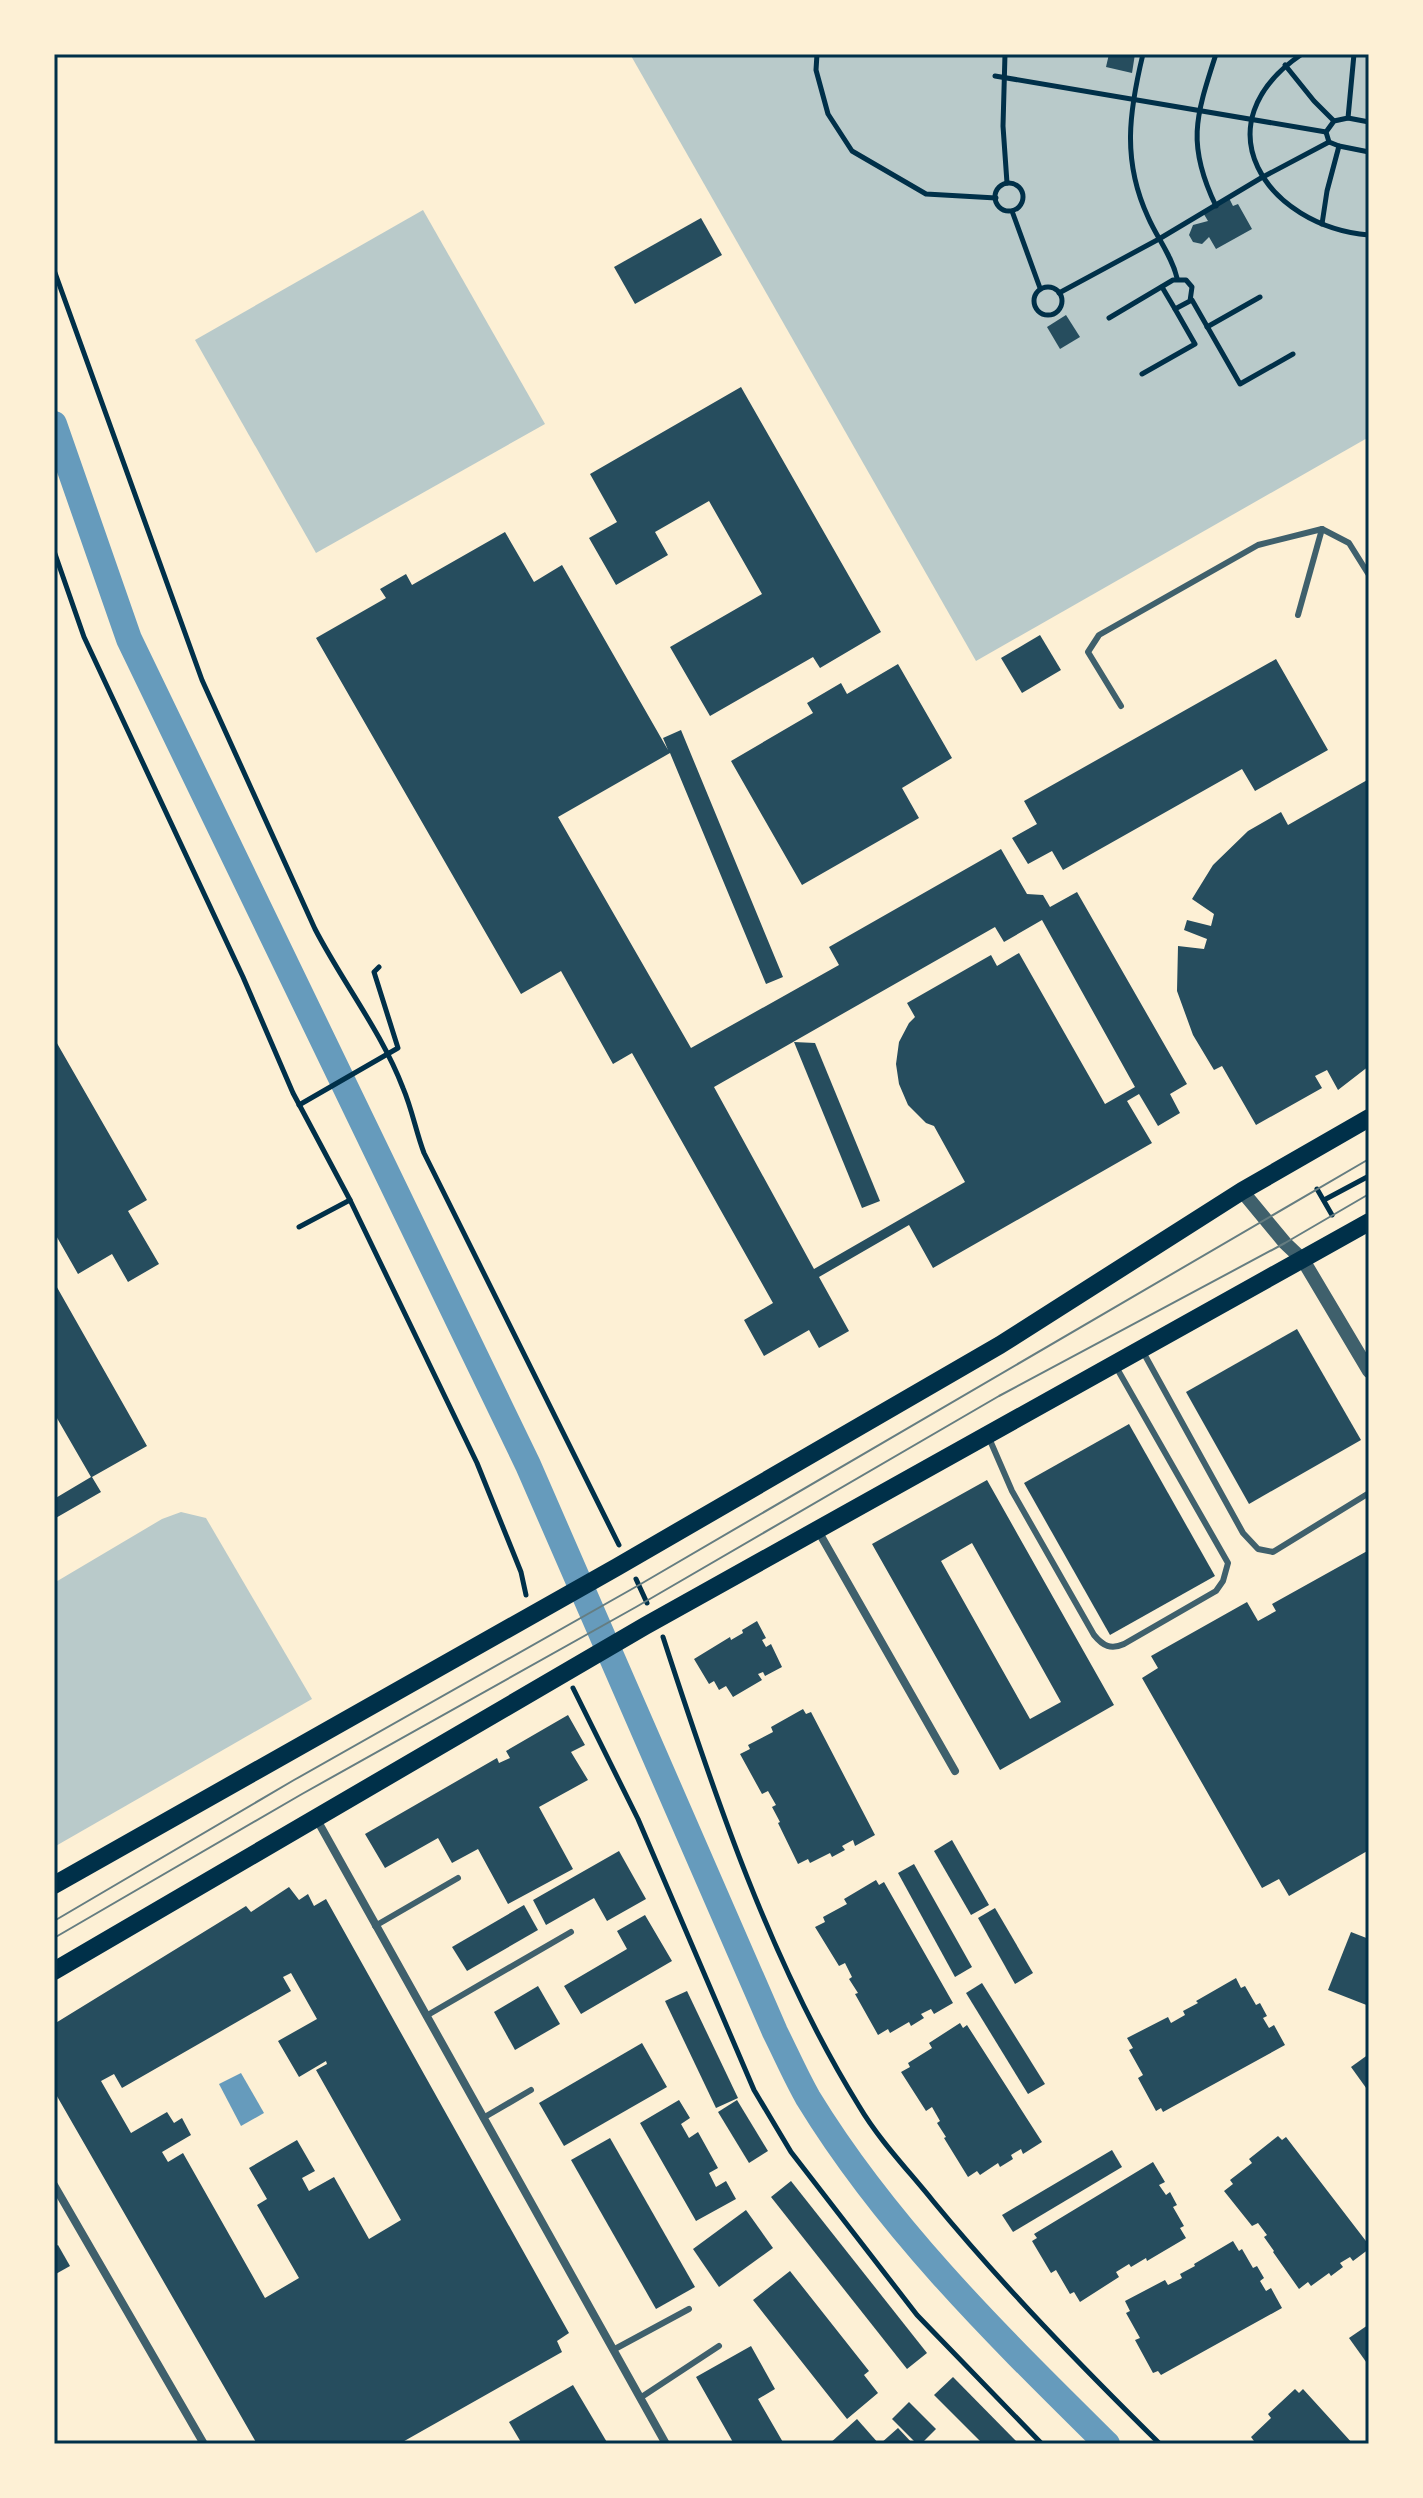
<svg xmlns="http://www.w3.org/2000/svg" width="1423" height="2498" font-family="Poppins,sans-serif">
  <rect width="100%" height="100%" fill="#fdf0d5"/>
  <g fill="#b9caca">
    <path d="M630 54H1369V437L976 661Z"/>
    <path d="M423 210 545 424 316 553 195 340Z"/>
    <path d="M181 1512 206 1518 312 1699 54 1847V1583L162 1519Z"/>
  </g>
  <path fill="#669bbc" d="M241 2073 264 2113 241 2126 219 2084Z"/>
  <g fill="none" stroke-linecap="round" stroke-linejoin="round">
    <path stroke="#669bbc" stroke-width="26" d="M54 424 129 639 528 1465 775 2032C786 2054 796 2077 808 2098 888 2229 999 2337 1107 2444"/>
  </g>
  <g fill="#264d5e" fill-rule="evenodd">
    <path d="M1109 54H1135L1132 73 1106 67Z"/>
    <path d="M1228 196 1233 206 1238 204 1252 229 1216 249 1209 237 1202 244 1193 242 1189 235 1193 225 1208 221 1202 211Z"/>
    <path d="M701 218 722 255 635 304 614 267Z"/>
    <path d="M1066 315 1080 337 1060 349 1047 327Z"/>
    <path d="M741 387 881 632 820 668 813 657 710 716 670 647 762 594 709 501 655 532 668 555 616 585 589 538 617 522 590 474Z"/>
    <path d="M505 532 534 582 562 565 668 750 663 738 681 730 783 977 766 984 670 753 558 817 691 1048 839 965 829 947 1001 849 1027 894 1043 895 1050 907 1077 892 1187 1084 1170 1094 1180 1113 1158 1126 1139 1094 1127 1101 1152 1143 933 1268 909 1225 819 1277 849 1331 819 1348 809 1330 764 1356 744 1320 773 1303 632 1053 613 1064 561 971 521 994 316 638 386 598 380 589 406 574 412 585ZM1042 920 1135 1087 1105 1104 1019 953 997 966 991 955 907 1003 915 1017 909 1023 899 1042 896 1064 899 1084 908 1105 926 1123 934 1126 965 1182 814 1269 714 1087 995 927 1004 942Z"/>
    <path d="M1040 635 1061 670 1022 693 1001 658Z"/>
    <path d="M1276 659 1328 750 1255 791 1242 769 1063 870 1052 851 1028 864 1012 838 1037 824 1024 801Z"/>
    <path d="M898 664 952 758 902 788 919 818 802 885 731 761 813 713 807 703 841 683 847 694Z"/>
    <path d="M1369 779V1066L1338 1090 1327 1070 1315 1076 1322 1088 1256 1125 1222 1066 1214 1070 1193 1035 1177 991 1178 946 1204 949 1207 939 1184 930 1187 920 1211 926 1214 914 1192 899 1213 865 1248 831 1281 812 1288 825Z"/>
    <path d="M54 1038 147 1200 128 1211 159 1264 128 1282 112 1254 78 1274 54 1232Z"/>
    <path d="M794 1042 815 1043 880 1201 862 1208Z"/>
    <path d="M54 1282 147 1446 92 1477 101 1492 54 1519V1499L91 1477 54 1413Z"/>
    <path d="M1297 1329 1361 1440 1249 1504 1186 1392Z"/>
    <path d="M1129 1424 1215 1576 1110 1635 1024 1483Z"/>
    <path d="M987 1480 1114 1705 1000 1770 872 1544ZM972 1543 1061 1702 1030 1719 941 1561Z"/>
    <path d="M1369 1550V1850L1289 1896 1279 1879 1262 1888 1142 1678 1158 1668 1151 1656 1247 1602 1258 1621 1276 1611 1272 1604Z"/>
    <path d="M757 1621 766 1638 762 1640 766 1647 771 1644 782 1667 765 1676 763 1672 758 1674 762 1680 733 1697 726 1686 719 1690 714 1681 709 1684 694 1659 730 1637 731 1640 743 1633 742 1630Z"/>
    <path d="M803 1709 806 1714 811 1712 875 1835 855 1846 853 1840 842 1846 845 1850 832 1857 830 1853 810 1863 808 1859 798 1864 778 1823 780 1822 772 1807 776 1805 768 1791 762 1794 740 1754 750 1749 748 1745 773 1732 771 1727Z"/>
    <path d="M568 1715 585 1745 571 1752 588 1780 539 1807 573 1869 508 1904 478 1849 452 1863 438 1838 385 1868 365 1834 497 1758 499 1763 510 1758 506 1751Z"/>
    <path d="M952 1840 989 1905 971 1915 934 1851Z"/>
    <path d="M619 1851 646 1899 607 1921 594 1898 546 1925 533 1900Z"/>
    <path d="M914 1864 972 1967 955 1977 898 1873Z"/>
    <path d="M876 1880 879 1885 884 1882 953 2003 934 2014 931 2009 921 2014 924 2018 911 2026 909 2022 890 2033 888 2029 878 2035 855 1994 858 1993 849 1979 852 1977 845 1963 839 1966 815 1927 825 1922 823 1917 847 1904 844 1899Z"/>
    <path d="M289 1887 299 1900 308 1894 314 1906 326 1899 569 2333 557 2341 562 2352 399 2444H257L54 2091V2024L246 1906 251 1912ZM291 1973 317 2019 278 2041 299 2077 326 2061 327 2064 316 2070 401 2220 369 2239 334 2177 309 2191 302 2178 315 2171 297 2140 249 2168 267 2199 257 2205 299 2278 265 2298 183 2153 168 2162 162 2152 191 2135 182 2118 174 2123 167 2112 131 2133 101 2081 114 2074 122 2088 291 1991 283 1977Z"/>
    <path d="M524 1905 538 1930 467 1971 452 1947Z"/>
    <path d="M995 1908 1033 1973 1015 1984 978 1918Z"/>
    <path d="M645 1915 672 1961 581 2014 564 1986 627 1949 617 1931Z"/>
    <path d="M1351 1932 1369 1939V2006L1328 1990Z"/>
    <path d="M1236 1978 1241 1988 1245 1986 1256 2005 1260 2003 1267 2016 1263 2018 1269 2028 1274 2025 1285 2045 1163 2112 1161 2108 1156 2111 1138 2078 1143 2075 1129 2050 1133 2048 1127 2038 1168 2017 1171 2023 1185 2015 1183 2011 1198 2003 1196 2001Z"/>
    <path d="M982 1983 1045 2084 1028 2094 966 1993Z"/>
    <path d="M538 1986 560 2024 515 2050 494 2012Z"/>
    <path d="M687 1991 738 2098 716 2108 665 2001Z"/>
    <path d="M960 2023 963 2028 967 2025 1042 2142 1023 2154 1021 2149 1011 2155 1013 2159 1000 2167 998 2163 980 2175 977 2171 968 2177 944 2138 946 2137 937 2123 940 2121 932 2107 926 2111 901 2072 910 2067 908 2063 932 2048 929 2043Z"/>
    <path d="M642 2043 667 2087 564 2146 539 2103Z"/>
    <path d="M1369 2054V2092L1351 2067Z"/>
    <path d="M679 2100 690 2118 681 2124 689 2138 698 2132 718 2168 709 2173 716 2187 726 2181 736 2199 696 2221 640 2123Z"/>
    <path d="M737 2100 768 2151 749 2163 718 2112Z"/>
    <path d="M1278 2136 1282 2140 1286 2137 1369 2245V2249L1353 2261 1350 2257 1340 2263 1343 2267 1331 2276 1329 2273 1311 2286 1308 2282 1299 2289 1273 2252 1274 2251 1264 2237 1267 2235 1258 2223 1252 2226 1224 2191 1233 2184 1230 2180 1252 2163 1249 2159Z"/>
    <path d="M610 2138 695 2287 656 2309 571 2160Z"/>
    <path d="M1112 2150 1122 2167 1013 2232 1002 2215Z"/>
    <path d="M1153 2162 1165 2182 1159 2185 1166 2195 1170 2192 1177 2205 1173 2207 1184 2226 1180 2228 1186 2238 1147 2261 1146 2258 1131 2267 1129 2264 1116 2272 1119 2277 1080 2302 1074 2292 1070 2294 1056 2270 1051 2273 1032 2241 1037 2238 1034 2234Z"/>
    <path d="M791 2181 927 2353 907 2369 771 2197Z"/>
    <path d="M746 2210 773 2248 719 2287 693 2249Z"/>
    <path d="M1233 2241 1239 2251 1242 2249 1253 2268 1257 2266 1264 2278 1260 2281 1266 2291 1271 2288 1282 2308 1161 2375 1158 2371 1153 2373 1135 2340 1140 2338 1126 2313 1130 2311 1125 2301 1165 2280 1168 2285 1182 2278 1180 2274 1195 2266 1194 2264Z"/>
    <path d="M58 2245 70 2266 54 2275V2247Z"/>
    <path d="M790 2271 869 2371 864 2375 878 2393 847 2419 753 2300Z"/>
    <path d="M1368 2325 1369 2327V2366L1349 2338Z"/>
    <path d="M751 2346 775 2389 758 2399 784 2444H734L696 2377Z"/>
    <path d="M953 2377 1019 2444H983L934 2395Z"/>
    <path d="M573 2385 608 2444H522L509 2422Z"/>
    <path d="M1295 2389 1299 2393 1303 2389 1353 2444H1250L1254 2441 1251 2437 1271 2418 1268 2414Z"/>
    <path d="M909 2402 936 2429 921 2444H917L892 2419Z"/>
    <path d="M857 2419 879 2444H829Z"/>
    <path d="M898 2428 913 2444H880Z"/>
  </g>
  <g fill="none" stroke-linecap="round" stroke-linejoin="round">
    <g stroke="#003049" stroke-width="5">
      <path d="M817 54 816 70 828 114 852 151 926 194 996 198"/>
      <path d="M1005 54 1003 126 1007 183"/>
      <path d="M1143 54C1129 112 1122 161 1148 217 1157 238 1172 256 1177 278"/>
      <path d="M1302 54C1198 124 1266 226 1369 235"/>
      <path d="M1285 65 1314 101 1334 121"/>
      <path d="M995 76 1326 132"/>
      <path d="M1348 118 1369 122"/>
      <path d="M1339 146 1369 152"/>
      <circle cx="1009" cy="197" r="14"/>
      <path d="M1216 206C1186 144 1196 116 1216 54"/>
      <path d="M1012 211 1040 288"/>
      <path d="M1322 224 1327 191 1339 146 1329 142 1326 132 1334 121 1348 118 1354 54"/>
      <path d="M54 270 202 680 315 929C343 983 381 1031 403 1088 412 1109 416 1132 424 1153L619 1545"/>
      <path d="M1162 287 1175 309"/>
      <circle cx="1048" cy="301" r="14"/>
      <path d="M1059 293 1159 239 1261 178 1329 142"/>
      <path d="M1192 300 1240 384 1293 354"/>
      <path d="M1109 318 1173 280H1186L1192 287 1190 301 1175 309 1195 344 1142 374"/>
      <path d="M1207 327 1260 297"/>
      <path d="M54 551 84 637 243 977 293 1093 350 1200 477 1463 521 1572 526 1595"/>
      <path d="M299 1105 398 1048 374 972 379 967"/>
      <path d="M1317 1189 1332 1215"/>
      <path d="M1324 1200 1369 1176"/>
      <path d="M299 1227 350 1200"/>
      <path d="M636 1579 647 1603"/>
      <path d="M663 1637C714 1794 771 1964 859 2106 879 2140 908 2170 933 2201 1004 2287 1081 2366 1160 2444"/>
      <path d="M573 1688 638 1819 754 2090 791 2152 917 2315 1042 2444"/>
    </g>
    <g stroke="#3f606c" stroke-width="6">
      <path d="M1298 615 1322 529"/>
      <path d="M1121 706 1088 652 1099 635 1258 545 1322 529 1349 543 1369 575"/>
      <path d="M1142 1350 1243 1533 1258 1549 1273 1552 1369 1493"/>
      <path d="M989 1438 1012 1491 1094 1635C1103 1646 1111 1650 1124 1644L1216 1591 1223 1581 1228 1563 1115 1365"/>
      <path d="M375 1926 458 1878"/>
      <path d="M426 2016 571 1932"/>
      <path d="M483 2118 531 2090"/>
      <path d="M613 2350 689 2309"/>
      <path d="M640 2398 719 2346"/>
    </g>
    <g stroke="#3f606c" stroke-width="8">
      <path d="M817 1529 955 1771"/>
      <path d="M316 1818 666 2444"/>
      <path d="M54 2185 204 2444"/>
    </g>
    <path stroke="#3f606c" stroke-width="14" d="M1242 1191 1285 1243 1303 1260 1369 1371"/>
    <g stroke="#003049" stroke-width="18">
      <path d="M54 1885 617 1567 1000 1345 1242 1191 1369 1118"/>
      <path d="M54 1971 645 1626 1369 1222"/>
    </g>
    <g stroke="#657d81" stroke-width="2">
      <path d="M54 1921 294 1780 639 1585 1369 1159"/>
      <path d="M54 1938 302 1794 636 1607 999 1396 1285 1243 1369 1194"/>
    </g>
  </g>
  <rect width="1423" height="2498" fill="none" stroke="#fdf0d5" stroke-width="112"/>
  <rect x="56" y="56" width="1311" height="2386" fill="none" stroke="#003049" stroke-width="3"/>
</svg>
